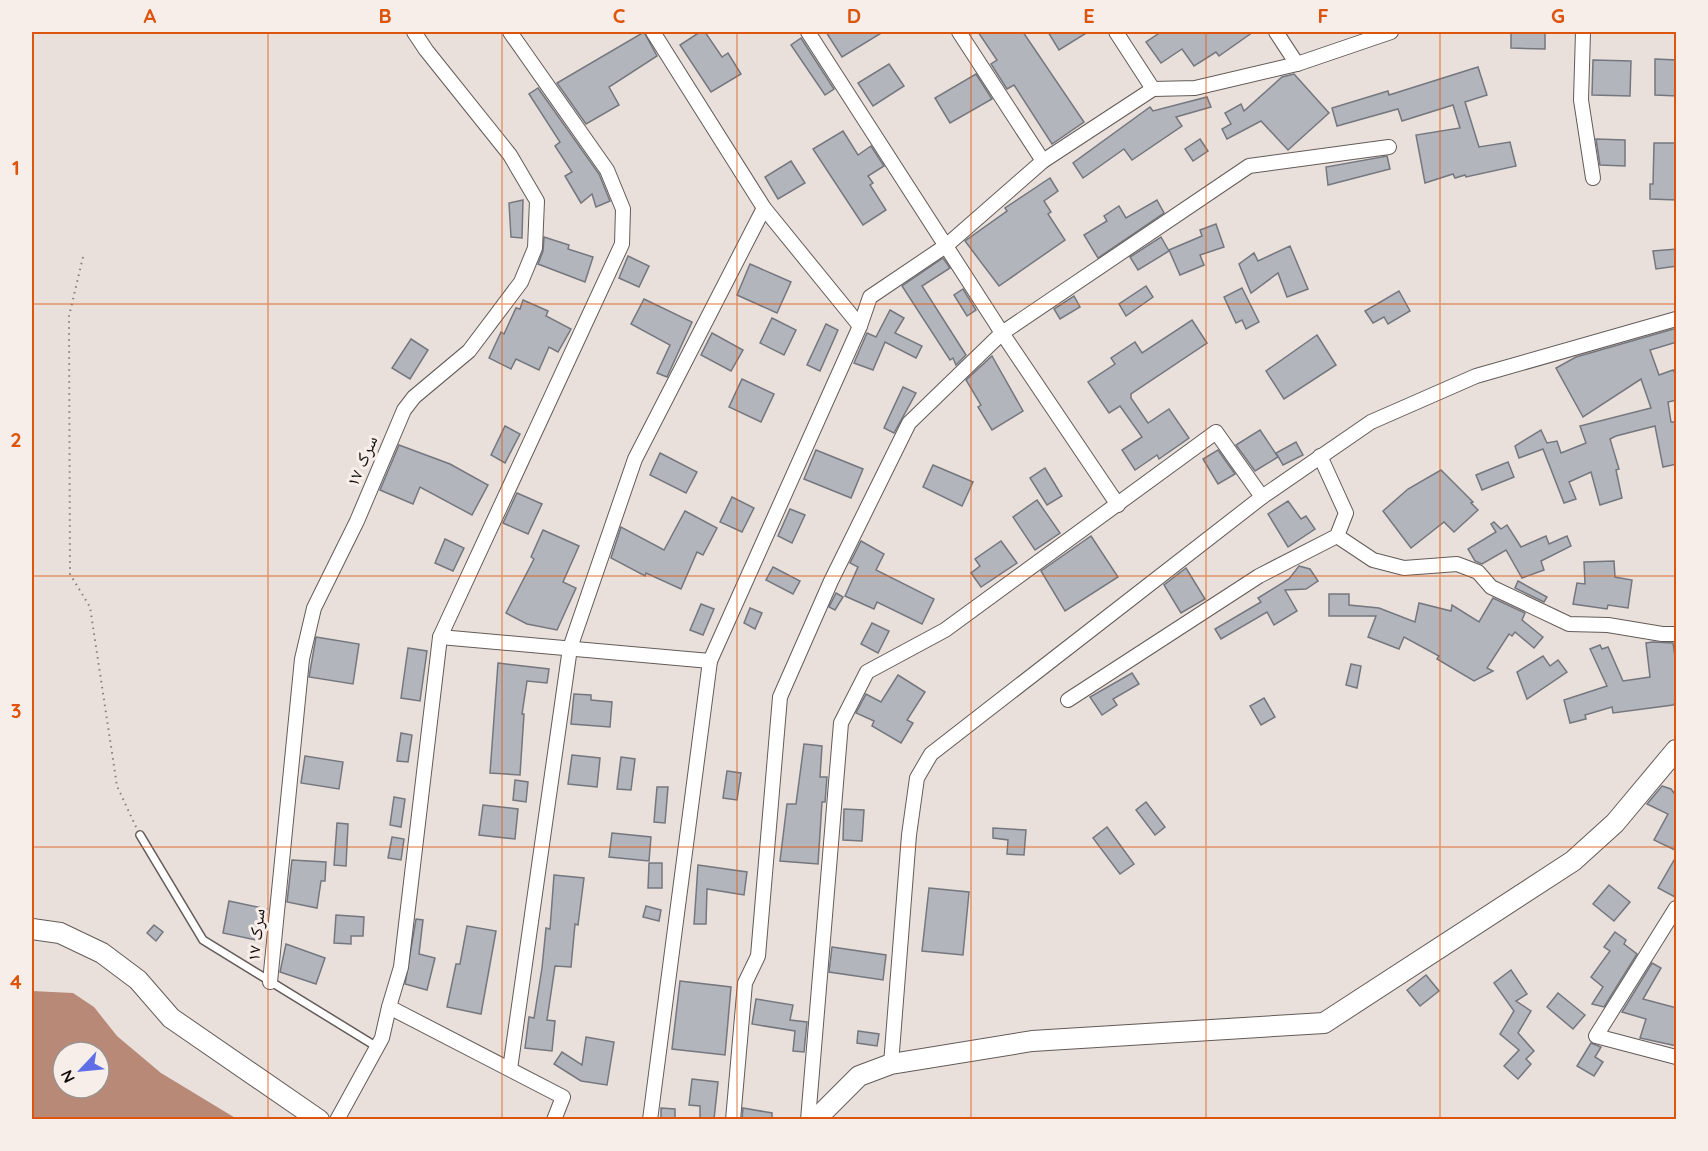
<svg xmlns="http://www.w3.org/2000/svg" width="1708" height="1151" font-family="Quicksand,'Noto Naskh Arabic',sans-serif">
  <rect width="100%" height="100%" fill="#e9e0dc"/>
  <path fill="#b88976" fill-rule="evenodd" d="M32 991 73 993 94 1007 117 1036 161 1073 237 1119H32ZM63 1052H99V1088H63Z"/>
  <g fill="#b3b5bd" stroke="#75777e" stroke-width="1.5">
    <path d="M644 32 657 56 609 87 619 105 586 124 557 83Z"/>
    <path d="M700 32H705L722 57 728 53 741 74 711 92 680 45Z"/>
    <path d="M826 32H883L842 57Z"/>
    <path d="M978 32H1023L1084 122 1052 144 1014 85 1007 89 991 64 997 60Z"/>
    <path d="M1048 32H1088L1059 50Z"/>
    <path d="M1161 32H1253L1219 56 1216 52 1194 66 1182 49 1161 63 1146 42Z"/>
    <path d="M1511 32H1545V49L1511 48Z"/>
    <path d="M801 38 834 89 825 95 791 45Z"/>
    <path d="M1655 59 1677 60V96L1655 95Z"/>
    <path d="M1593 60 1631 61 1630 96 1592 95Z"/>
    <path d="M889 64 904 86 873 106 858 83Z"/>
    <path d="M1478 67 1487 95 1465 102 1479 147 1510 142 1516 166 1466 177 1465 175 1455 178 1453 174 1425 183 1416 135 1460 128 1453 105 1402 121 1398 109 1337 126 1332 108 1388 91 1389 95Z"/>
    <path d="M976 74 992 99 950 123 935 98Z"/>
    <path d="M1294 74 1329 113 1288 150 1261 121 1227 139 1222 129 1231 124 1225 113 1241 104 1244 111 1282 77Z"/>
    <path d="M538 88 599 174 610 201 596 207 592 194 581 203 565 176 572 172 555 146 560 142 529 94Z"/>
    <path d="M1207 97 1211 107 1176 117 1182 126 1132 160 1124 149 1083 178 1073 163 1150 107 1153 111Z"/>
    <path d="M843 131 858 155 871 146 884 166 868 176 873 183 870 185 886 210 863 225 813 149Z"/>
    <path d="M1200 139 1208 151 1193 161 1185 149Z"/>
    <path d="M1596 139 1625 140V166L1600 165Z"/>
    <path d="M1654 143H1677V200L1650 199V184H1653Z"/>
    <path d="M1387 156 1390 169 1328 185 1326 167Z"/>
    <path d="M791 161 805 183 778 199 765 177Z"/>
    <path d="M1050 178 1058 191 1044 201 1051 212 1048 214 1065 240 999 286 965 241 1007 211 1005 208Z"/>
    <path d="M523 200 522 238 511 237 509 203Z"/>
    <path d="M1157 200 1164 213 1098 258 1084 235 1107 221 1104 216 1119 206 1126 218Z"/>
    <path d="M1216 224 1224 247 1200 255 1204 265 1180 275 1169 250 1202 236 1200 230Z"/>
    <path d="M544 237 569 245 568 249 593 257 585 282 538 264 543 251Z"/>
    <path d="M1161 237 1169 251 1138 270 1130 257Z"/>
    <path d="M1290 246 1308 289 1287 297 1278 273 1251 293 1239 264 1254 253 1258 261Z"/>
    <path d="M1677 249V266L1656 269 1653 251Z"/>
    <path d="M628 256 649 266 639 287 619 278Z"/>
    <path d="M943 258 950 268 922 286 966 355 956 365 953 358 950 360 902 286Z"/>
    <path d="M750 264 791 282 777 313 737 295Z"/>
    <path d="M1146 286 1153 297 1126 316 1119 304Z"/>
    <path d="M1242 288 1259 322 1246 329 1242 320 1236 323 1224 297Z"/>
    <path d="M963 289 976 310 967 316 954 295Z"/>
    <path d="M1399 291 1410 311 1388 324 1384 317 1373 323 1365 311Z"/>
    <path d="M1074 296 1080 307 1060 319 1054 309Z"/>
    <path d="M644 299 692 322 667 377 657 373 670 345 631 324Z"/>
    <path d="M523 300 548 311 546 316 571 329 558 352 549 347 539 370 516 359 511 369 489 358 501 332 504 334 516 308 520 309Z"/>
    <path d="M890 310 904 318 895 333 922 346 916 358 885 342 873 370 854 363 867 333 876 337Z"/>
    <path d="M772 318 796 330 784 355 760 343Z"/>
    <path d="M1192 320 1207 343 1131 394V398L1148 423 1169 409 1189 438 1159 459 1157 455 1135 470 1122 450 1142 437 1120 406 1109 413 1088 382 1115 364 1111 358 1135 342 1142 353Z"/>
    <path d="M826 324 838 330 820 371 807 365Z"/>
    <path d="M1677 328V342L1650 350 1659 375 1673 370 1677 377V400L1668 402 1671 422H1676L1677 428V464L1663 467 1655 426 1616 436 1610 439 1619 469 1616 470 1622 498 1600 505 1591 472 1569 482 1576 499 1564 503 1543 449 1519 458 1515 446 1541 430 1547 443 1557 441 1561 453 1586 443 1580 426 1651 408 1641 379 1583 417 1556 368 1576 357Z"/>
    <path d="M712 333 743 350 731 371 701 355Z"/>
    <path d="M1317 335 1336 365 1284 399 1266 371Z"/>
    <path d="M411 339 428 350 410 379 392 368Z"/>
    <path d="M992 356 1023 411 992 430 978 407 981 405 966 380Z"/>
    <path d="M742 379 774 394 761 422 729 407Z"/>
    <path d="M903 387 916 393 894 433 884 428Z"/>
    <path d="M505 426 520 434 505 463 491 455Z"/>
    <path d="M1260 430 1278 457 1255 471 1236 445Z"/>
    <path d="M1296 442 1303 455 1283 465 1276 453Z"/>
    <path d="M399 445 450 464 488 485 472 515 420 487 413 504 380 490Z"/>
    <path d="M816 450 863 469 851 498 804 479Z"/>
    <path d="M1218 450 1235 474 1218 484 1203 459Z"/>
    <path d="M660 453 697 472 686 493 650 475Z"/>
    <path d="M1508 462 1514 477 1482 490 1476 475Z"/>
    <path d="M933 465 973 482 962 506 923 487Z"/>
    <path d="M1045 468 1062 496 1047 505 1030 478Z"/>
    <path d="M1441 470 1473 502 1471 503 1478 510 1454 532 1444 522 1411 548 1383 511 1408 489Z"/>
    <path d="M517 493 542 504 528 534 503 523Z"/>
    <path d="M732 497 754 508 742 532 720 522Z"/>
    <path d="M1037 500 1060 533 1035 550 1013 517Z"/>
    <path d="M1288 501 1301 519 1306 516 1315 529 1288 547 1268 514Z"/>
    <path d="M790 509 805 515 792 543 778 536Z"/>
    <path d="M685 511 717 528 703 555 697 552 681 589 646 573 645 576 611 558 621 527 664 550Z"/>
    <path d="M1494 522 1501 529 1507 525 1521 547 1546 536 1549 544 1567 536 1571 546 1541 561 1544 570 1522 578 1506 550 1482 564 1475 561 1468 549 1496 532 1491 524Z"/>
    <path d="M543 530 579 546 563 582 576 588 557 630 527 624 506 613 534 559 531 557Z"/>
    <path d="M1091 536 1118 577 1065 611 1041 571Z"/>
    <path d="M445 539 464 548 453 571 435 563Z"/>
    <path d="M861 541 884 554 876 570 934 599 922 624 877 602 874 609 845 596 858 567 850 563Z"/>
    <path d="M1001 541 1017 563 981 587 971 573 980 566 975 559Z"/>
    <path d="M1614 561 1615 577 1632 580 1628 608 1608 605 1607 609 1573 604 1577 583 1585 584 1584 562Z"/>
    <path d="M1299 566 1310 569 1318 581 1306 589 1285 590 1297 611 1274 625 1267 612 1221 639 1215 629 1261 602 1258 598 1289 579Z"/>
    <path d="M773 567 800 581 793 594 766 580Z"/>
    <path d="M1186 568 1205 599 1181 613 1164 585Z"/>
    <path d="M1518 581 1547 597 1544 602 1515 588Z"/>
    <path d="M836 593 843 597 835 610 829 607Z"/>
    <path d="M1329 594H1349V605L1379 608 1415 622 1419 603 1451 611 1452 605 1479 622 1493 598 1525 613 1522 620 1543 637 1534 648 1515 632 1512 636 1509 634 1487 668 1493 671 1474 681 1437 659 1439 656 1404 637 1399 649 1368 637 1376 616H1329Z"/>
    <path d="M701 604 714 609 703 635 690 630Z"/>
    <path d="M750 608 762 613 755 629 744 623Z"/>
    <path d="M872 623 889 631 878 653 861 644Z"/>
    <path d="M316 637 359 644 353 684 309 677Z"/>
    <path d="M1653 642 1673 643 1677 671V701L1673 705 1613 713 1612 707 1585 715 1586 719 1570 723 1564 700 1607 686 1590 649 1600 645 1602 649 1608 647 1623 681 1650 677 1646 643Z"/>
    <path d="M408 648 427 651 420 701 401 698Z"/>
    <path d="M1543 656 1550 666 1558 660 1567 672 1527 699 1517 672Z"/>
    <path d="M498 663 549 669 547 683 527 681 522 714H524L520 775 490 773Z"/>
    <path d="M1351 664 1361 666 1357 688 1346 685Z"/>
    <path d="M1132 673 1139 684 1113 699 1117 705 1102 715 1090 697Z"/>
    <path d="M898 675 925 692 907 720 913 723 901 743 872 726 874 721 856 713 866 694 881 702Z"/>
    <path d="M574 694 591 695V700L612 702 610 727 571 724Z"/>
    <path d="M1264 698 1275 717 1261 725 1250 706Z"/>
    <path d="M401 733 412 735 408 762 397 761Z"/>
    <path d="M804 744 822 746 820 777H827L825 802H822L818 864 780 861 787 804H796Z"/>
    <path d="M572 755 600 758 597 787 568 784Z"/>
    <path d="M305 756 343 762 339 789 301 783Z"/>
    <path d="M621 757 635 759 631 790 617 789Z"/>
    <path d="M727 771 741 773 737 800 723 798Z"/>
    <path d="M515 780 528 782 526 802 513 800Z"/>
    <path d="M1662 786 1671 789 1677 797V851L1654 840 1668 814 1647 804Z"/>
    <path d="M657 787H668L665 823 654 822Z"/>
    <path d="M394 797 405 799 401 827 390 825Z"/>
    <path d="M1146 802 1165 827 1155 835 1136 810Z"/>
    <path d="M483 805 518 809 515 839 479 835Z"/>
    <path d="M844 809 864 810 862 841 843 840Z"/>
    <path d="M337 823 348 824 346 866 334 865Z"/>
    <path d="M1107 827 1134 864 1120 874 1093 838Z"/>
    <path d="M993 828 1026 830 1024 855 1007 854 1008 840 993 838Z"/>
    <path d="M612 833 651 837 649 861 609 857Z"/>
    <path d="M392 837 404 839 401 860 388 858Z"/>
    <path d="M1677 855V898L1658 888Z"/>
    <path d="M292 860 326 862 325 881H321L317 908 287 902Z"/>
    <path d="M649 863H662V888H648Z"/>
    <path d="M698 865 747 872 744 895 707 889 706 924H694Z"/>
    <path d="M554 875 584 878 578 925 575 924 571 967 555 966 547 1020 555 1021 552 1051 525 1048 529 1017 534 1018 542 968 546 928 550 929Z"/>
    <path d="M1609 885 1630 902 1614 921 1593 904Z"/>
    <path d="M929 888 969 892 963 955 922 951Z"/>
    <path d="M229 901 267 909 261 941 223 933Z"/>
    <path d="M646 906 661 910 659 921 643 917Z"/>
    <path d="M336 915 364 917 363 936H351V944L334 943Z"/>
    <path d="M416 919 423 920 419 954 435 958 427 990 405 984Z"/>
    <path d="M154 925 163 932 156 941 147 933Z"/>
    <path d="M467 926 496 931 481 1014 447 1007 456 964H460Z"/>
    <path d="M1615 932 1626 940 1624 944 1637 954 1604 1007 1592 1004 1603 987 1591 977 1610 951 1604 947Z"/>
    <path d="M286 944 325 958 316 984 280 972Z"/>
    <path d="M832 947 886 955 883 980 829 972Z"/>
    <path d="M1652 963 1661 968 1643 999 1677 1008V1046L1640 1038 1646 1019 1622 1012Z"/>
    <path d="M1511 970 1527 994 1516 1001 1531 1011 1518 1033 1534 1051 1526 1059 1531 1064 1518 1079 1504 1066 1519 1050 1500 1034 1514 1011 1494 983Z"/>
    <path d="M1426 975 1439 991 1420 1006 1407 990Z"/>
    <path d="M680 981 731 987 725 1055 672 1049Z"/>
    <path d="M1558 993 1585 1015 1573 1029 1547 1007Z"/>
    <path d="M756 999 793 1005 790 1020 807 1022 804 1052 793 1051 795 1031 752 1024Z"/>
    <path d="M858 1031 879 1034 877 1046 857 1043Z"/>
    <path d="M586 1037 614 1042 607 1085 581 1081 554 1064 562 1052 582 1065Z"/>
    <path d="M1591 1043 1601 1047 1595 1057 1603 1062 1594 1076 1577 1066Z"/>
    <path d="M692 1079 718 1082 714 1119H700V1106L689 1105Z"/>
    <path d="M661 1108 675 1109V1119H661Z"/>
    <path d="M743 1108 772 1113V1119H742Z"/>
  </g>
  <g fill="none" stroke-linecap="round" stroke-linejoin="round">
    <defs>
      <path id="service" d="M140 835 203 940 377 1047"/>
      <g id="minor">
        <path d="M653 32 764 208 860 326"/>
        <path d="M808 32 1002 333 1118 505"/>
        <path d="M959 32 1043 161"/>
        <path d="M1116 32 1153 89"/>
        <path d="M1276 32 1297 64"/>
        <path d="M1583 32 1581 100 1593 178"/>
        <path d="M1337 536 1373 560 1404 568 1457 564 1478 572 1491 587 1569 624 1608 625 1662 634H1676"/>
        <path d="M440 637 710 661"/>
        <path d="M1068 700 1259 576 1337 536 1346 513 1320 456"/>
        <path d="M1676 908 1596 1036 1676 1057"/>
        <path d="M270 982 302 659 314 608 357 521 404 410 414 397 469 351 521 282 535 248 537 201 510 155 426 50 414 32"/>
        <path d="M389 1007 401 967 440 637 622 244 623 209 607 170 510 32"/>
        <path d="M891 1064 909 835 917 778 931 754 1262 497 1371 422 1476 376 1676 319"/>
        <path d="M510 1069 570 648 635 459 764 208"/>
        <path d="M337 1120 382 1038 389 1007 563 1097 554 1120"/>
        <path d="M650 1120 710 661 860 326 870 297 947 245 1043 161 1153 89 1195 88 1297 64 1391 32"/>
        <path d="M733 1120 745 983 758 956 780 697 831 581 909 423 1002 333 1249 166 1389 147"/>
        <path d="M808 1120 841 723 867 672 945 630 1216 432 1262 497"/>
      </g>
      <g id="secondary">
        <path d="M32 929 60 933 102 953 138 980 171 1018 319 1120"/>
        <path d="M815 1120 859 1076 891 1064 1032 1041 1324 1023 1573 861 1615 823 1676 750"/>
      </g>
    </defs>
    <use href="#service" stroke="#635b58" stroke-width="10"/>
    <use href="#minor" stroke="#635b58" stroke-width="16"/>
    <use href="#secondary" stroke="#635b58" stroke-width="22"/>
    <path stroke="#857f7c" stroke-width="2" stroke-dasharray="1.5 4.5" stroke-linecap="butt" d="M83 257 69 316 70 574 90 607 117 786 136 827"/>
    <use href="#service" stroke="#fff" stroke-width="7"/>
    <use href="#minor" stroke="#fff" stroke-width="14"/>
    <use href="#secondary" stroke="#fff" stroke-width="20"/>
  </g>
  <path fill="none" stroke="#dd550c" stroke-width="1.5" stroke-opacity="0.55" d="M268 32V1120M502 32V1120M737 32V1120M971 32V1120M1206 32V1120M1440 32V1120M32 304H1676M32 576H1676M32 847H1676"/>
  <g text-anchor="middle" stroke-width="6" stroke-linejoin="round" paint-order="stroke">
    <g font-size="18" fill="#0e0b0a" stroke="#f7ede9">
      <text transform="translate(362 461) rotate(-67)" y="6">سرک ۱۷</text>
      <text transform="translate(256 935) rotate(-84)" y="6">سرک ۱۷</text>
    </g>
  </g>
  <rect width="1708" height="1151" fill="none" stroke="#f7ede9" stroke-width="66"/>
  <g transform="translate(81 1070) rotate(244)"><circle r="28" fill="#f7ede9" stroke="#9a9390" stroke-width="1.5"/>
  <path d="M0-4.5L10 22L0 15L-10 22Z" fill="#5f70e7"/>
  <text y="-9" font-size="16" font-weight="bold" text-anchor="middle" fill="#0e0b0a">N</text>
  </g>
  <rect x="33" y="33" width="1642" height="1085" fill="none" stroke="#dd550c" stroke-width="2"/>
  <g font-size="20" text-anchor="middle" font-weight="bold" fill="#dd550c">
    <text x="150" y="23">A</text>
    <text x="385" y="23">B</text>
    <text x="619" y="23">C</text>
    <text x="854" y="23">D</text>
    <text x="1089" y="23">E</text>
    <text x="1323" y="23">F</text>
    <text x="1558" y="23">G</text>
    <text x="16" y="175">1</text>
    <text x="16" y="447">2</text>
    <text x="16" y="718">3</text>
    <text x="16" y="989">4</text>
  </g>
</svg>
